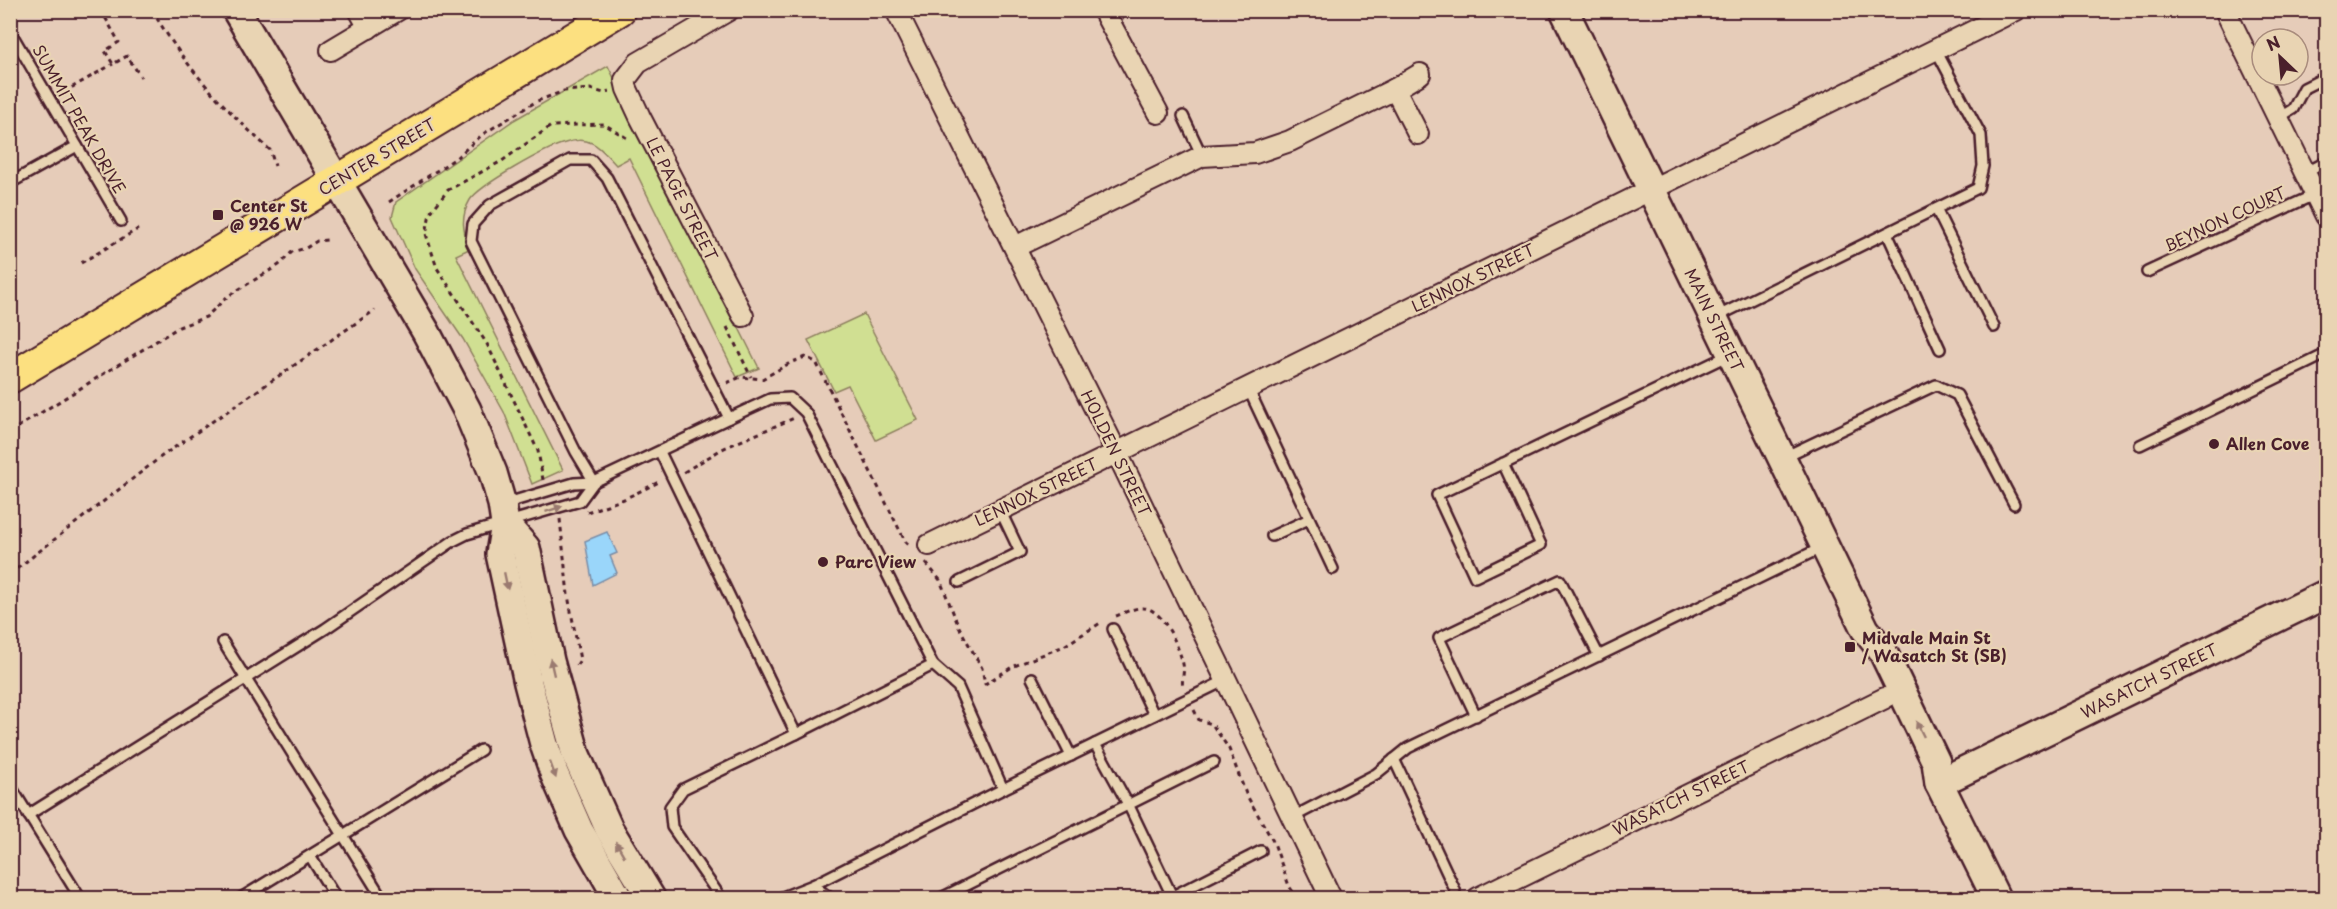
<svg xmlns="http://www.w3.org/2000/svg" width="2337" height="909" font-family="'Playpen Sans',sans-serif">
  <rect width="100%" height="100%" fill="#e6ccb9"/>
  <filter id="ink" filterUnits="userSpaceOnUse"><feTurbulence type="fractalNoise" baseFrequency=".0167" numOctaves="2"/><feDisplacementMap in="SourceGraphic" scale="12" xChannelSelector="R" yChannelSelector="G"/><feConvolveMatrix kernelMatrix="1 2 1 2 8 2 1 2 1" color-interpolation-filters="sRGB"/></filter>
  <g filter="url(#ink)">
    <g fill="#d0df92" stroke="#8d7f5e" stroke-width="1.5">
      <path d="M608 66 759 368 737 377 629 158 616 165C609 158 601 147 592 143 584 139 573 140 565 143 546 148 480 185 470 200 460 217 463 231 469 249L456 255 563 470 532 484 504 412 463 339 415 269 392 217 396 202 514 120Z"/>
      <path d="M864 314 918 420 876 440 848 385 834 391 808 340Z"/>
    </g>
    <path fill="#9ad6fa" stroke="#7a8da7" stroke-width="1.5" d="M607 532 617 553 610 556 617 573 593 585 585 541Z"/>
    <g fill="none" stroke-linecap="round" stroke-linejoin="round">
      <defs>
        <g id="lane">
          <path d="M10 31 121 221"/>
          <path d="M1183 116 1202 156"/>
          <path d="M2278 118 2293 109 2304 88 2326 77"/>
          <path d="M2305 173 2326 162"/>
          <path d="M10 183 77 146"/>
          <path d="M1936 209 1994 327"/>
          <path d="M1887 233 1940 349"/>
          <path d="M2147 272 2316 194"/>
          <path d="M1716 317 1978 188 1983 166 1981 135 1936 50"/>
          <path d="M1248 388 1333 569"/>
          <path d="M2140 445 2326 354"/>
          <path d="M660 452 796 734 683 789 670 807 672 827 721 898"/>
          <path d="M1784 457 1936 385 1957 395 2014 504"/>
          <path d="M1503 463 1541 545 1475 577 1437 495 1729 355"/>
          <path d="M594 482 576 452 471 241 473 224 490 205 570 160H591L607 178 729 418 770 399 790 398 806 413 933 665 796 734"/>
          <path d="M504 504 574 483 594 482 729 418"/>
          <path d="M1272 536 1309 519"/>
          <path d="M959 582 1020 552 1000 510"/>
          <path d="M1113 629 1154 715"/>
          <path d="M223 642 382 898"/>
          <path d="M1032 678 1071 756"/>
          <path d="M1476 716 1439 638 1560 580 1599 656"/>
          <path d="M1095 744 1226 680"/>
          <path d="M1394 759 1455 890"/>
          <path d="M1003 789 1095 744 1129 806 1173 898"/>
          <path d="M13 790 80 898"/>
          <path d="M28 815 325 629 453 541 467 534 580 501 594 482"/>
          <path d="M1291 818 1376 774 1408 748 1823 547"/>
          <path d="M310 856 336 898"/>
          <path d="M813 885 1003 789 958 687 933 665"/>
          <path d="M241 898 481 750"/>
          <path d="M780 898 813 885 830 898"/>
          <path d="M941 898 1214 762"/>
          <path d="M1169 898 1261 851"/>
        </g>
        <g id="street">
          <path d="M359 10 369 28"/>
          <path d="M729 10 638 63 625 80 627 89 640 117 743 316"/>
          <path d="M896 10 1117 453 1331 898"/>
          <path d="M1103 10 1158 113"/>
          <path d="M2225 10 2326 216"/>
          <path d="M331 50 398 10"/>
          <path d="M1395 89 1418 134"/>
          <path d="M1015 247 1202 156 1255 153 1290 141 1395 89 1420 74"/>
          <path d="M929 545 2016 10"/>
          <path d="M1478 898 1885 698"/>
        </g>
        <g id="secondary">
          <path d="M236 10 426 332 467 410 493 473 502 504 505 524 500 554 528 683 544 744 554 773 579 830 618 898"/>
          <path d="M1564 10 1865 629 1883 652 1936 762 1939 783 1996 898"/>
          <path d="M505 524 526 548 550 661 576 755 609 829 651 898"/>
          <path d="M1939 783 2326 594"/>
        </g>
        <path id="primary" d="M10 378 620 10"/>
      </defs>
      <use href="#lane" stroke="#4a1f2b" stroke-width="14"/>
      <use href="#street" stroke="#4a1f2b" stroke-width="24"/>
      <use href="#secondary" stroke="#4a1f2b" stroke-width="32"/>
      <use href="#primary" stroke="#4a1f2b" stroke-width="34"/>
      <g stroke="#4a1f2b" stroke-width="3" stroke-dasharray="4.5 4.5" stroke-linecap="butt">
        <path d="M101 10 119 42 105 51 113 64 127 56 141 77"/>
        <path d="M152 10C186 68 221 105 270 150L275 166"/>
        <path d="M64 92 113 64"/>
        <path d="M389 202 456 158 483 134 537 101 564 91 590 89 604 93 609 91"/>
        <path d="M81 263 138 229"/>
        <path d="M727 327 751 377"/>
        <path d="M727 383 741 377 762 379 790 363 805 357 816 362 905 541 911 547"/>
        <path d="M10 432 179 327 206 317 228 296 279 265 292 252 306 248 317 241 327 240"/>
        <path d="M684 472 722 449 794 418"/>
        <path d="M543 480 538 451 487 344 437 268 426 234 430 213 448 190 502 161 551 126 604 124 630 140"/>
        <path d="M587 512 624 499 661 481"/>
        <path d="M560 519 568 595 580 660 575 668"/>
        <path d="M926 563 940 580 959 627 982 668 985 684 1012 667 1064 646 1102 622"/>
        <path d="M10 574 162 456 375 310"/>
        <path d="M1116 616C1124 613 1135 607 1144 608 1163 609 1179 647 1183 664 1185 672 1181 680 1183 688"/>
        <path d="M1194 710 1199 720 1212 724 1229 749 1246 794 1274 843 1289 886 1297 898"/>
      </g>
      <use href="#lane" stroke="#e9d4b3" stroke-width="9"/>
      <use href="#street" stroke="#e9d4b3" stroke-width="20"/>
      <use href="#secondary" stroke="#e9d4b3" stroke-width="27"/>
      <use href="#primary" stroke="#fce080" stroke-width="30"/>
    </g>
    <defs><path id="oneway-solid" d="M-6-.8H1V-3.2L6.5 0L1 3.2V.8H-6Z" transform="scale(1.5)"/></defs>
    <g fill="#9a7a6f">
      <use href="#oneway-solid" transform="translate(554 509) rotate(-18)"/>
      <use href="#oneway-solid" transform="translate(506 581) rotate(78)"/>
      <use href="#oneway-solid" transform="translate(552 667) rotate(-103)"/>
      <use href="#oneway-solid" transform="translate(1920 729) rotate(-116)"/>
      <use href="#oneway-solid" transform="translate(553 770) rotate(70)"/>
      <use href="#oneway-solid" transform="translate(620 849) rotate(-120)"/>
    </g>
  </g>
  <g fill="#4a1f2b" stroke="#e9d4b3" stroke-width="2">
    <rect x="212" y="209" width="12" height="12" rx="3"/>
    <circle cx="2214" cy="444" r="6"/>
    <circle cx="823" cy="562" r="6"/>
    <rect x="1844" y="641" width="12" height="12" rx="3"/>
  </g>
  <g text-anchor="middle" stroke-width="4.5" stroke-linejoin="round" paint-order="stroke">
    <g font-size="16" fill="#4a1f2b" stroke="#e9d4b3">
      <text transform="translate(79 119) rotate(60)" y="6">SUMMIT PEAK DRIVE</text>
      <text transform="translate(377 157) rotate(-31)" y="6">CENTER STREET</text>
      <text transform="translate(682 199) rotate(63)" y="6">LE PAGE STREET</text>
      <text transform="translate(2225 219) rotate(-25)" y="6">BEYNON COURT</text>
      <text transform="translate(1473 278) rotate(-26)" y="6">LENNOX STREET</text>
      <text transform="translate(1714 320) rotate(64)" y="6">MAIN STREET</text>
      <text transform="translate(1116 453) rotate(64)" y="6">HOLDEN STREET</text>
      <text transform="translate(1036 492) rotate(-26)" y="6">LENNOX STREET</text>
      <text transform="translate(2149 681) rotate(-26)" y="6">WASATCH STREET</text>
      <text transform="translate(1681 798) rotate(-26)" y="6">WASATCH STREET</text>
    </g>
    <g font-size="16" font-weight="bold" fill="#4a1f2b" stroke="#e9d4b3" text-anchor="start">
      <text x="230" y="212">Center St<tspan x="230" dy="18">@ 926 W</tspan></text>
      <text x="2226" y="450">Allen Cove</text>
      <text x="835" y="568">Parc View</text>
      <text x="1862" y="644">Midvale Main St<tspan x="1862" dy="18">/ Wasatch St (SB)</tspan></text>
    </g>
  </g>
  <rect width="2337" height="909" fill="none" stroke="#e9d4b3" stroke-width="36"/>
  <rect x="18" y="18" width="2301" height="873" fill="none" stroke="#4a1f2b" stroke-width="2" filter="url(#ink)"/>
  <g transform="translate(2280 57) rotate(334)"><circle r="28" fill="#e9d4b3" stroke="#a98c7d" stroke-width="1.5"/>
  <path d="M0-4.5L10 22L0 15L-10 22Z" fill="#4a1f2b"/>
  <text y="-9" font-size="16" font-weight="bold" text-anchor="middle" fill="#4a1f2b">N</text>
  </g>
</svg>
